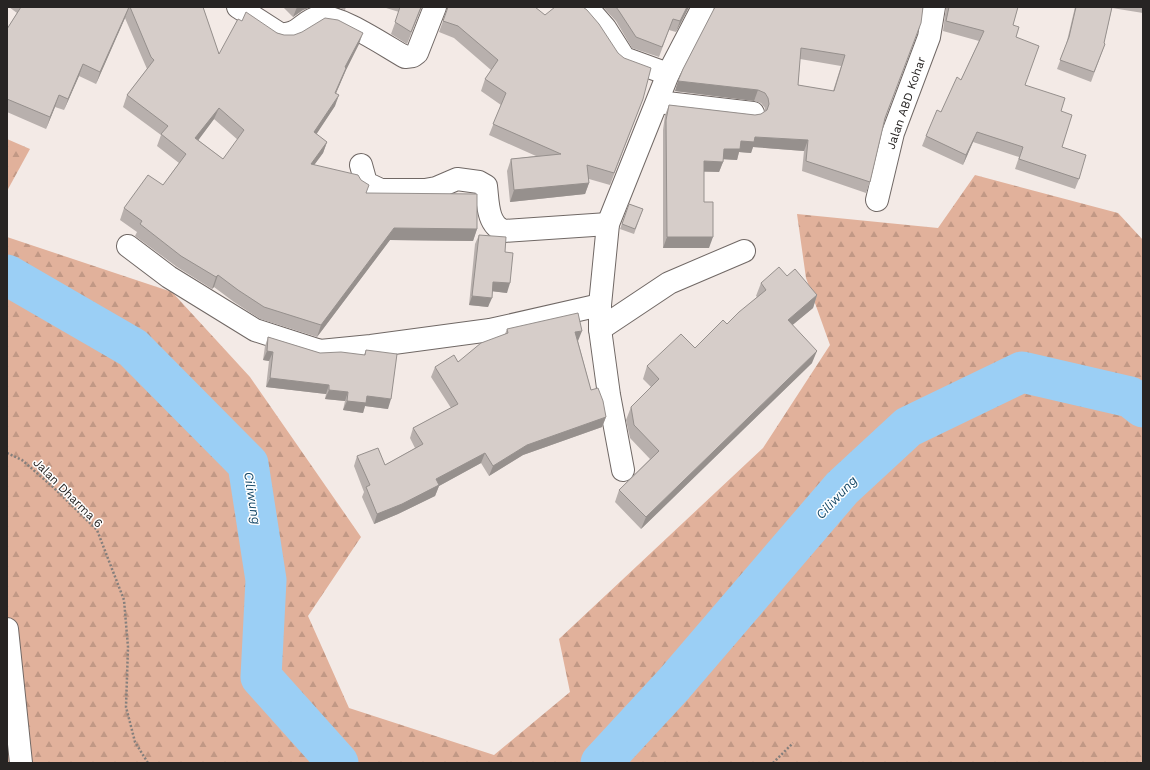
<svg xmlns="http://www.w3.org/2000/svg" width="1150" height="770" font-family="'Work Sans',sans-serif">
  <defs>
    <pattern id="forest-firs" width="22" height="20" patternUnits="userSpaceOnUse"><rect width="22" height="20" fill="#e1b19b"/><path d="M5 1l3.5 6h-7zM16 11l3.5 6h-7z" fill="#c19885"/></pattern>
  </defs>
  <rect width="100%" height="100%" fill="#f3eae6"/>
  <g fill="url(#forest-firs)">
    <path d="M7 139 30 149 7 191Z"/>
    <path d="M975 175 1118 213 1143 240V763H7V237L172 292 250 377 361 537 308 616 349 708 494 755 570 692 559 639 763 448 830 345 806 278 797 214 938 228Z"/>
  </g>
  <g fill="none" stroke-linecap="round" stroke-linejoin="round">
    <g stroke="#9bcff5" stroke-width="41">
      <path d="M7 275 133 348 248 464 266 580 261 677 338 763"/>
      <path d="M601 763 674 684 842 488 908 427 1022 372 1130 397 1143 407"/>
    </g>
    <defs>
      <g id="minor">
        <path d="M238 7 280 34C299 36 303 20 319 17 337 13 387 47 405 57L413 56 417 53 435 7"/>
        <path d="M582 7 591 12 605 28 624 58 668 74"/>
        <path d="M658 102 753 113"/>
        <path d="M361 165 366 183 381 190H425L436 188 457 179 479 182 486 186C488 202 487 225 504 231L608 224"/>
        <path d="M877 200 893 133 929 37 934 7"/>
        <path d="M128 246 169 277 255 330 320 351 371 346 490 330 600 305"/>
        <path d="M600 329 669 283 744 251"/>
        <path d="M623 470 609 395 600 329V305L608 224 668 74 703 7"/>
        <path d="M7 629 21 763"/>
      </g>
    </defs>
    <use href="#minor" stroke="#706865" stroke-width="24"/>
    <g stroke="#857f7c" stroke-width="2.5" stroke-dasharray="2 2" stroke-linecap="butt">
      <path d="M7 453 22 460 53 487 97 530 124 600 128 647 126 707 135 742 148 763"/>
      <path d="M773 763 793 743"/>
    </g>
    <use href="#minor" stroke="#fff" stroke-width="22"/>
  </g>
  <g fill="#b8b0ad" fill-rule="evenodd">
    <path d="M9 7H203L219 54 242 21 284 35 359 44 346 70 336 93 335 106 316 134 327 142 323 153 314 165 366 193 477 229 473 241 390 240 317 337 260 319 234 302 214 287 212 289 177 267 135 236 137 232 120 220 124 208 163 185 179 163 157 146 161 135 123 107 127 95 147 69 125 18 96 84 79 76 64 110 55 107 46 129 7 112V29L17 13ZM214 119 238 140 223 159 198 140Z"/>
    <path d="M283 7H311L303 10 293 17Z"/>
    <path d="M336 7H346L345 10Z"/>
    <path d="M383 7H422L407 44 391 34 399 12Z"/>
    <path d="M447 7H535L643 99 610 185 589 179V183L585 194 510 202 507 171 511 159 536 156 489 135 501 105 481 91 485 79 491 70 454 38 439 32 447 10Z"/>
    <path d="M603 7H689L676 32 669 30 659 57 632 48 616 21Z"/>
    <path d="M923 7 885 119 870 182 866 193 802 171 804 151 753 147 751 153 739 152 737 160 723 159V162L719 172H704V202L709 248H663V130L665 115 669 105 755 115 761 114 765 111V108L761 103 754 101 675 91 683 69ZM800 59 841 66 833 91 798 85Z"/>
    <path d="M946 7H1018L1013 25 1025 85 1061 111 1062 147 1079 179 1075 189 1015 169 1019 157 973 142 963 165 922 146 926 136 961 80 979 41 943 31Z"/>
    <path d="M1075 7H1143V13L1112 8 1104 43 1105 44 1091 82 1057 69 1066 45Z"/>
    <path d="M629 204 643 209 634 234 620 229Z"/>
    <path d="M479 235 505 252 507 293 492 291 488 307 469 305 475 244Z"/>
    <path d="M787 276 817 295 813 308 792 325 812 363 641 529 615 502 619 490 650 459 630 438 626 420 631 407 651 387 643 379 647 366 695 348 727 324 757 297 756 296 761 283Z"/>
    <path d="M507 329 578 341 591 390 606 417 602 427 523 455 489 476 481 463 439 486 435 496 398 514 374 524 362 497 364 492 354 466 357 456 385 465 415 448 410 438 413 428 451 408 431 377 435 367 458 362 505 334Z"/>
    <path d="M268 337 320 353 364 355 366 350 388 409 365 406 363 413 343 410 345 401 325 399 326 394 266 387 269 361 263 360 265 346Z"/>
  </g>
  <g fill="#96908d">
    <path d="M129 7 125 18 96 84 100 72Z"/>
    <path d="M297 7H311L303 10 293 17Z"/>
    <path d="M687 7H689L676 32 680 21Z"/>
    <path d="M363 33 359 44 346 70 331 105 345 67Z"/>
    <path d="M83 64 79 76 64 110 68 99Z"/>
    <path d="M678 81 758 90 754 101 675 91Z"/>
    <path d="M59 95 55 107 46 129 50 117Z"/>
    <path d="M339 95 335 106 310 144 314 132Z"/>
    <path d="M219 108 214 119 191 150 195 138Z"/>
    <path d="M977 132 973 142 963 165 966 155Z"/>
    <path d="M755 137 808 140 804 151 753 147 751 153 739 152 737 160 720 159 724 149 741 141Z"/>
    <path d="M327 142 323 153 306 176 311 164Z"/>
    <path d="M704 161 723 162 719 172 700 171Z"/>
    <path d="M589 183 585 194 510 202 514 190Z"/>
    <path d="M394 228 477 229 473 241 390 240 317 337 321 325Z"/>
    <path d="M667 237H713L709 248H663Z"/>
    <path d="M218 275 214 287 212 289 216 277Z"/>
    <path d="M493 282 510 283 507 293 490 291Z"/>
    <path d="M817 295 813 308 783 333 788 320Z"/>
    <path d="M472 296 492 298 488 307 469 305Z"/>
    <path d="M582 331 578 341 572 342 575 332Z"/>
    <path d="M267 351 273 352 269 361 263 360Z"/>
    <path d="M817 351 812 363 641 529 646 517Z"/>
    <path d="M270 378 329 385 326 394 266 387Z"/>
    <path d="M329 390 348 392 345 401 325 399Z"/>
    <path d="M367 396 391 399 388 409 365 406 363 413 343 410 347 401Z"/>
    <path d="M606 417 602 427 523 455 489 476 493 466 527 445Z"/>
    <path d="M485 453 481 463 439 486 435 496 398 514 374 524 377 514 436 479Z"/>
  </g>
  <g fill="#d6cdc9" stroke="#96908d" fill-rule="evenodd">
    <path d="M21 7H129L100 72 83 64 68 99 59 95 50 117 7 99V29Z"/>
    <path d="M130 7H203L219 54 238 19 242 21 246 12 277 33 284 35H294L302 32 325 18 338 20 363 33 345 67 346 68 335 93 339 95 314 132 327 142 311 164 358 175 361 180 369 185 366 193 477 194V229L394 228 321 325 264 307 238 290 218 275 216 277 181 256 140 224 142 221 124 208 148 175 163 185 186 154 161 134 168 126 127 95 154 60 151 57ZM219 108 244 130 223 159 195 138Z"/>
    <path d="M400 7H421L411 32 395 22Z"/>
    <path d="M448 7H535L545 15 555 7H583L587 10 599 24 618 53 624 58 651 68 643 99 614 173 587 165 589 183 514 190 511 159 561 154 493 124 506 93 485 79 498 60 458 26 443 21Z"/>
    <path d="M616 7H687L680 21 673 19 662 47 636 37 619 11Z"/>
    <path d="M715 7H923L921 23 885 118 870 182 806 161 808 140 755 137 754 142 741 141 740 149H724L723 162 704 161V202H713V237H667L666 120 669 105 755 115 761 114 767 110 769 104 768 98 765 93 758 90 678 81 683 69ZM801 48 845 55 834 91 798 85Z"/>
    <path d="M949 7H1018L1013 25 1019 27 1016 37 1039 46 1025 85 1065 98 1061 111 1072 115 1062 147 1086 155 1079 179 1019 159 1023 147 977 132 966 155 926 136 937 110 941 112 957 77 961 80 984 31 946 21Z"/>
    <path d="M1076 7H1112L1104 43 1105 44 1094 72 1060 60 1069 37Z"/>
    <path d="M629 204 643 209 635 229 622 224Z"/>
    <path d="M479 235 506 237 505 252 513 253 510 283 493 282 492 298 472 296Z"/>
    <path d="M779 267 787 276 795 269 817 295 788 320 817 351 646 517 619 490 659 451 634 425 631 407 659 379 647 366 681 334 695 348 723 320 727 324 739 312 766 290 761 283Z"/>
    <path d="M578 313 582 331 575 332 591 390 598 388 603 401 606 417 527 445 493 466 485 453 436 479 439 485 402 504 377 514 366 487 370 485 357 456 378 448 385 465 423 444 413 428 458 404 435 367 454 355 458 362 481 343 508 333 507 329Z"/>
    <path d="M268 337 320 353 341 352 365 355 366 350 397 354 391 399 367 396 366 403 347 401 348 392 329 390V385L270 378 273 352 267 351Z"/>
  </g>
  <g text-anchor="middle" stroke-width="3" stroke-linejoin="round" paint-order="stroke">
    <g font-size="12" fill="#272423" stroke="#fff">
      <text transform="translate(906 103) rotate(-71)" y="4">Jalan ABD Kohar</text>
      <text transform="translate(68 493) rotate(45)" y="4">Jalan Dharma 6</text>
    </g>
    <g font-size="13" font-style="italic" fill="#184b6a" stroke="#fff">
      <text transform="translate(836 497) rotate(-47)" y="5">Ciliwung</text>
      <text transform="translate(253 498) rotate(81)" y="5">Ciliwung</text>
    </g>
  </g>
  <rect width="1150" height="770" fill="none" stroke="#272423" stroke-width="16"/>
</svg>
